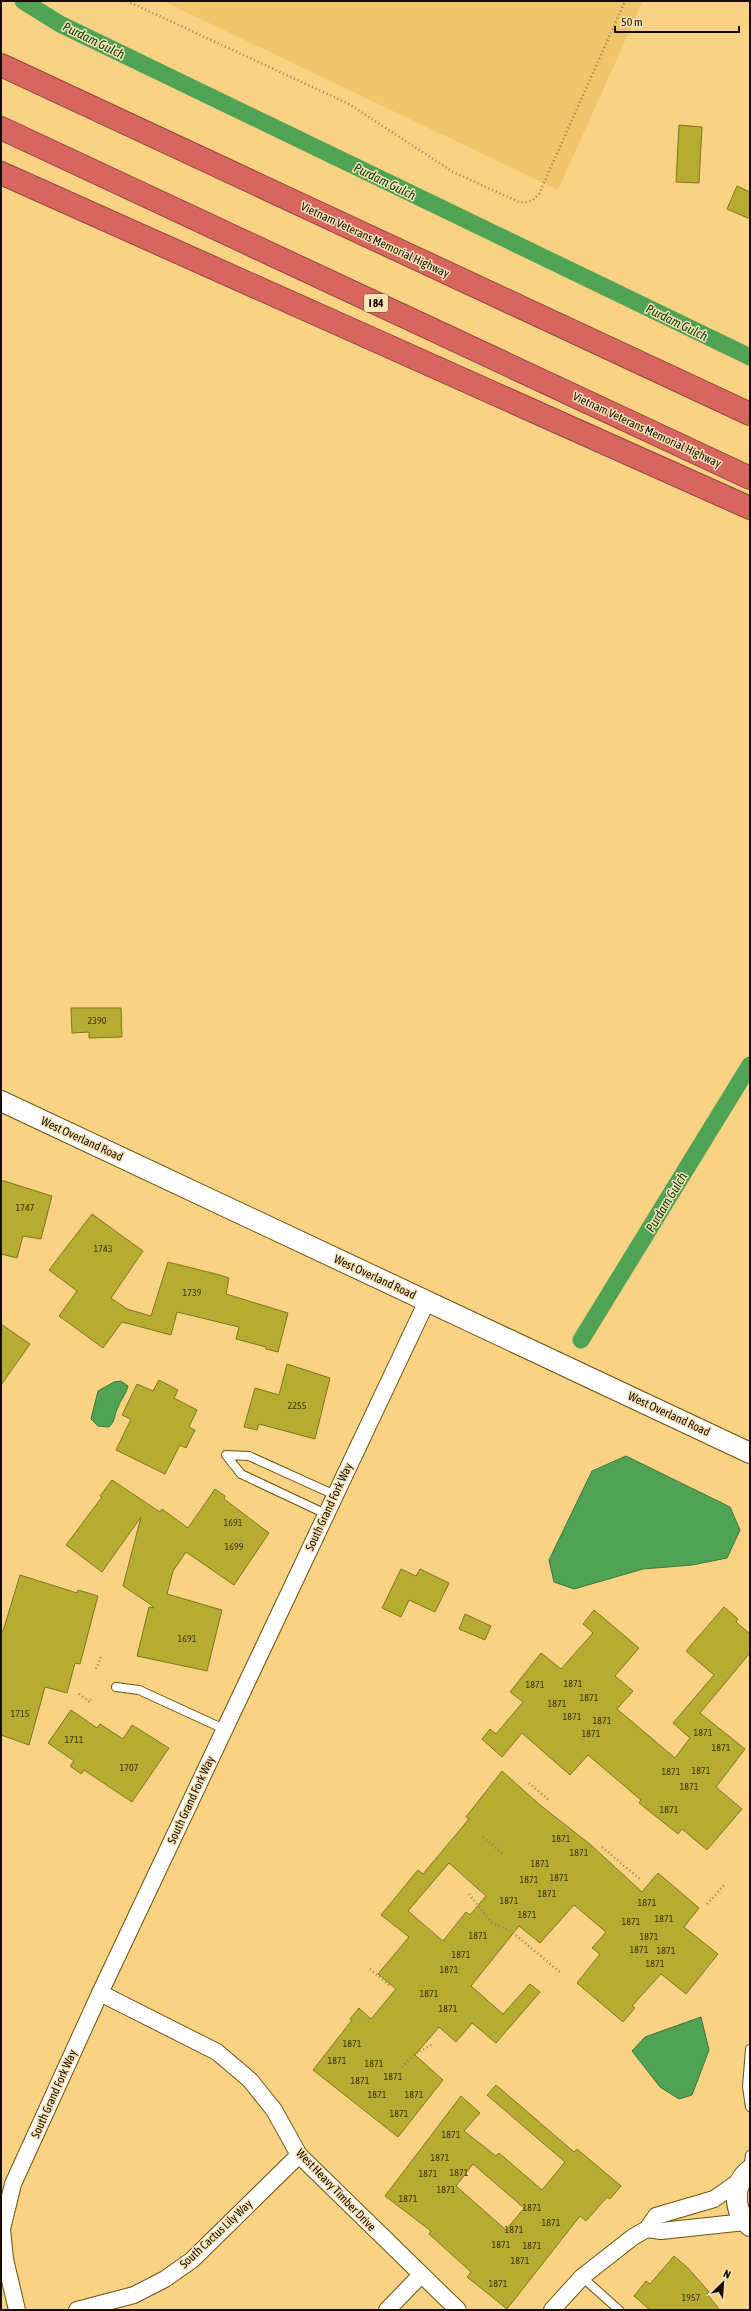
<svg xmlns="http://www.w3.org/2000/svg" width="751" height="2311" font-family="'Asap Condensed',sans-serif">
  <rect width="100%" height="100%" fill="#f9d383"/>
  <path fill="#efc66c" d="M163 1H643L558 190Z"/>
  <g fill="#50a254" stroke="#3f753b">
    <path d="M121 1381 128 1386C126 1395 121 1399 118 1407 114 1415 116 1420 109 1427L98 1426 91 1419 98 1391 114 1382Z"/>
    <path d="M626 1456 730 1507 740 1530 727 1558 692 1565 643 1569 574 1589 554 1582 549 1560 592 1471Z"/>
    <path d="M701 2017 709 2050 692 2095 679 2099 660 2087 632 2051 645 2037Z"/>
  </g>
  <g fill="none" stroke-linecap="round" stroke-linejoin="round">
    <g stroke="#50a254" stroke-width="17">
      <path d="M23 1 60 24 750 357"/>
      <path d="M581 1340 750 1065"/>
    </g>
  </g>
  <g fill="#b6ac32" stroke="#7f781d" fill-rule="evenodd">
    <path d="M679 125 702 127 699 183 676 182Z"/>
    <path d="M737 186 750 192V219L727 209Z"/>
    <path d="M71 1008H121L122 1037 89 1038V1032L72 1033Z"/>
    <path d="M1 1180 52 1196 41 1239 23 1236 17 1258 1 1254Z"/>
    <path d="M92 1214 143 1251 111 1298 127 1309 151 1316 168 1262 220 1275 229 1278 226 1294 288 1313 278 1352 266 1349V1347L236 1339 239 1327 177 1312 171 1335 122 1322 103 1348 59 1316 77 1291 49 1270Z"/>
    <path d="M1 1324 30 1344 1 1385Z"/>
    <path d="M287 1364 330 1378 315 1439 259 1424 257 1430 244 1427 255 1388 279 1395Z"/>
    <path d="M159 1380 178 1390 174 1398 197 1410 189 1427 195 1430 186 1448 180 1445 165 1474 116 1450 131 1419 122 1415 137 1384 153 1391Z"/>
    <path d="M112 1480 160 1512 162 1509 188 1528 215 1489 225 1496 224 1499 269 1533 234 1585 186 1552 173 1571 167 1594 222 1610 207 1671 137 1656 149 1607 154 1608 150 1604 123 1586 141 1517 102 1572 66 1545 102 1497 100 1496Z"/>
    <path d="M401 1569 416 1576 420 1569 449 1583 435 1612 409 1600 401 1617 382 1608Z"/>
    <path d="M20 1575 77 1593 78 1590 98 1596 80 1664 75 1663 67 1693 45 1687 29 1745 1 1735V1630L3 1631Z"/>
    <path d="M724 1607 738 1619 736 1622 750 1634V1653L700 1713 745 1749 716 1787 742 1809 707 1850 682 1829 678 1834 639 1803 641 1800 588 1755 570 1775 522 1733 502 1757 482 1739 490 1729 496 1734 523 1702 510 1692 541 1653 561 1669 593 1633 583 1624 594 1610 639 1648 615 1676 633 1691 617 1709 675 1758 690 1738 673 1723 714 1675 686 1651Z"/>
    <path d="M465 1614 491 1626 485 1640 459 1629Z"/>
    <path d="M71 1710 97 1728 100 1724 123 1739 132 1725 169 1748 132 1802 84 1770 81 1774 70 1766 74 1761 48 1743Z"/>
    <path d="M502 1771 540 1805 591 1845 642 1892 658 1873 699 1908 684 1927 718 1954 686 1994 661 1974 632 2006 635 2008 623 2022 577 1983 600 1954 592 1948 606 1932 574 1905 540 1943 519 1926 471 1986 503 2014 530 1984 540 1992 496 2043 472 2023 456 2042 439 2027 415 2055 443 2080 398 2137 313 2070 352 2020 350 2019 359 2008 371 2019 396 1989 378 1974 409 1937 381 1915 418 1870 423 1874 469 1819 466 1817ZM449 1863 486 1896 470 1915 466 1912 443 1941 408 1911Z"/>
    <path d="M496 2085 574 2152 577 2149 621 2186 610 2199 607 2197 586 2221 580 2216 507 2309 467 2277 471 2272 429 2234 431 2231 385 2196 461 2096 480 2113 464 2131 496 2156 499 2153 542 2190 565 2162 487 2095ZM473 2164 524 2208 506 2230 456 2186Z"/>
    <path d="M674 2256 688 2268 709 2292 707 2294 720 2310H650L634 2296 646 2281 650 2284Z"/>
  </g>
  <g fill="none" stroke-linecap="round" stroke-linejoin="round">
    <defs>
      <g id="service">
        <path d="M326 1514 241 1474 226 1455 249 1456 335 1495"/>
        <path d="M116 1687 139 1690 224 1729"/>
        <path d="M750 2049 747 2087 750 2107"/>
        <path d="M748 2170 750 2155"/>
        <path d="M582 2277 619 2310"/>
      </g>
      <g id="minor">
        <path d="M100 1993 217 2052 250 2080 274 2110 299 2155 458 2310"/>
        <path d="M647 2229 661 2231 745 2222"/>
        <path d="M17 2310 5 2259 2 2229 13 2184 100 1993 427 1301"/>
        <path d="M77 2310 134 2295 165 2279 192 2260 299 2155"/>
        <path d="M387 2310 421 2275"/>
        <path d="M552 2310 582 2277 633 2237 647 2229 656 2216 714 2199 741 2180"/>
      </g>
      <g id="tertiary">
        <path d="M1 1101 750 1453"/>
        <path d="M750 2170C732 2184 733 2212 750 2226"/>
      </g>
      <g id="motorway">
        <path d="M1 65 750 414"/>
        <path d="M1 128 750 478"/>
        <path d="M1 173 750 508"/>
      </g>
    </defs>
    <use href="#service" stroke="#6c520f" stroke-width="10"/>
    <use href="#minor" stroke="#6c520f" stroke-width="18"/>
    <use href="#tertiary" stroke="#6c520f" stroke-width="22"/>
    <use href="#motorway" stroke="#94463e" stroke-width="24"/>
    <g stroke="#9b804d" stroke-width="2.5" stroke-dasharray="1 3" stroke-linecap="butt">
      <path d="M127 1 349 104 453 172 519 202C528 203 533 201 539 194L625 1"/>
      <path d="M96 1669 102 1654"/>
      <path d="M79 1694 90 1702 91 1699"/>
      <path d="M529 1783 549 1800"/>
      <path d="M483 1837 503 1854"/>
      <path d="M602 1847 641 1880"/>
      <path d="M469 1894 491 1922 512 1932 561 1973"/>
      <path d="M707 1904 725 1884"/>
      <path d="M370 1969 390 1986"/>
      <path d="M402 2067 413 2055 431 2045"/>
    </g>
    <use href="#service" stroke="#fff" stroke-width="8"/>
    <use href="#minor" stroke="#fff" stroke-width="16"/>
    <use href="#tertiary" stroke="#fff" stroke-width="20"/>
    <use href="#motorway" stroke="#d86660" stroke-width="22"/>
  </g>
  <g text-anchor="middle" stroke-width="3" stroke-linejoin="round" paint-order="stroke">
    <g font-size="10" fill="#3f340c">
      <text x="97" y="1024">2390</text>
      <text x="25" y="1211">1747</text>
      <text x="103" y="1252">1743</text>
      <text x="192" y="1296">1739</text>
      <text x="297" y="1409">2255</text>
      <text x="233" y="1526">1691</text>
      <text x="234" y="1550">1699</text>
      <text x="187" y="1642">1691</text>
      <text x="573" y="1687">1871</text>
      <text x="535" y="1688">1871</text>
      <text x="589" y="1701">1871</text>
      <text x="557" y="1707">1871</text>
      <text x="20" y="1717">1715</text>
      <text x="572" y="1720">1871</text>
      <text x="602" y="1724">1871</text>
      <text x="703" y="1736">1871</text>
      <text x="591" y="1737">1871</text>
      <text x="74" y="1743">1711</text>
      <text x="721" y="1751">1871</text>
      <text x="129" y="1771">1707</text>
      <text x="701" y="1774">1871</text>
      <text x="671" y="1775">1871</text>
      <text x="689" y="1790">1871</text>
      <text x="669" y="1813">1871</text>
      <text x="561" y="1842">1871</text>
      <text x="579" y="1856">1871</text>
      <text x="540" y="1867">1871</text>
      <text x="559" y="1881">1871</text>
      <text x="529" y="1883">1871</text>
      <text x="547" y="1897">1871</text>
      <text x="509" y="1904">1871</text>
      <text x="647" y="1906">1871</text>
      <text x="527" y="1918">1871</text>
      <text x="664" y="1922">1871</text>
      <text x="631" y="1925">1871</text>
      <text x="478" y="1939">1871</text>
      <text x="649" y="1940">1871</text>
      <text x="639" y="1953">1871</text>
      <text x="666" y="1954">1871</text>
      <text x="461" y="1958">1871</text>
      <text x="655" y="1967">1871</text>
      <text x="449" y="1973">1871</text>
      <text x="429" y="1997">1871</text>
      <text x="448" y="2012">1871</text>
      <text x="352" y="2047">1871</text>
      <text x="337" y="2064">1871</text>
      <text x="374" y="2067">1871</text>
      <text x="393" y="2080">1871</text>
      <text x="360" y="2084">1871</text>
      <text x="377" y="2098">1871</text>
      <text x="414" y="2098">1871</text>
      <text x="399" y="2117">1871</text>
      <text x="451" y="2138">1871</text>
      <text x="440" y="2161">1871</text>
      <text x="459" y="2176">1871</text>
      <text x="428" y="2177">1871</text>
      <text x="446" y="2193">1871</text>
      <text x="408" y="2202">1871</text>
      <text x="532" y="2211">1871</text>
      <text x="551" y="2226">1871</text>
      <text x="514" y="2233">1871</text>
      <text x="501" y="2248">1871</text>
      <text x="532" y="2249">1871</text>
      <text x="520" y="2264">1871</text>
      <text x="498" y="2287">1871</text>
      <text x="691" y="2301">1957</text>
    </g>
    <rect fill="#fae3b5" stroke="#5b4c36" stroke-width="1" x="364" y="294" width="24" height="18" rx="3"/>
    <g font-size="11" font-weight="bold" fill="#170c00">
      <text x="376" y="307">I 84</text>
    </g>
    <g font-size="12" fill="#170c00" stroke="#fae3b5">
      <text transform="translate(375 240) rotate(25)" y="4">Vietnam Veterans Memorial Highway</text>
      <text transform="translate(647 430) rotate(25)" y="4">Vietnam Veterans Memorial Highway</text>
      <text transform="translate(82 1139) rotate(25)" y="4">West Overland Road</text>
      <text transform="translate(375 1277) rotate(25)" y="4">West Overland Road</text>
      <text transform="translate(669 1414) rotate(25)" y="4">West Overland Road</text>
      <text transform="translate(329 1507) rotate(-65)" y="4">South Grand Fork Way</text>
      <text transform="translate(191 1800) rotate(-65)" y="4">South Grand Fork Way</text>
      <text transform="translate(54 2094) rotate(-66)" y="4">South Grand Fork Way</text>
      <text transform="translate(336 2190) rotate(46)" y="4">West Heavy Timber Drive</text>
      <text transform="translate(216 2234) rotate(-43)" y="4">South Cactus Lily Way</text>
    </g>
    <g font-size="13" font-style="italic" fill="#02400c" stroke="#fae3b5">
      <text transform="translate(94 40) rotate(26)" y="5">Purdam Gulch</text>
      <text transform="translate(385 181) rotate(26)" y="5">Purdam Gulch</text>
      <text transform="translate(677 322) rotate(26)" y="5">Purdam Gulch</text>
      <text transform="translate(666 1202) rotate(-59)" y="5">Purdam Gulch</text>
    </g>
  </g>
  <rect width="751" height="2311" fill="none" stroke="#170c00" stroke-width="4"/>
  <g transform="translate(723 2283) rotate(25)" stroke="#fae3b5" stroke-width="3" paint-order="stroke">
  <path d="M0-3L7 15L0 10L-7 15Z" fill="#170c00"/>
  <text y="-6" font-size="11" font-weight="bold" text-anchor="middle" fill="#170c00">N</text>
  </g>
  <path d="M615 26v6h124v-6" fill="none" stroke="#170c00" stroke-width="2"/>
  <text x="621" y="26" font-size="12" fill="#170c00" stroke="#fae3b5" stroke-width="3" paint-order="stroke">50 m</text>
</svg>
